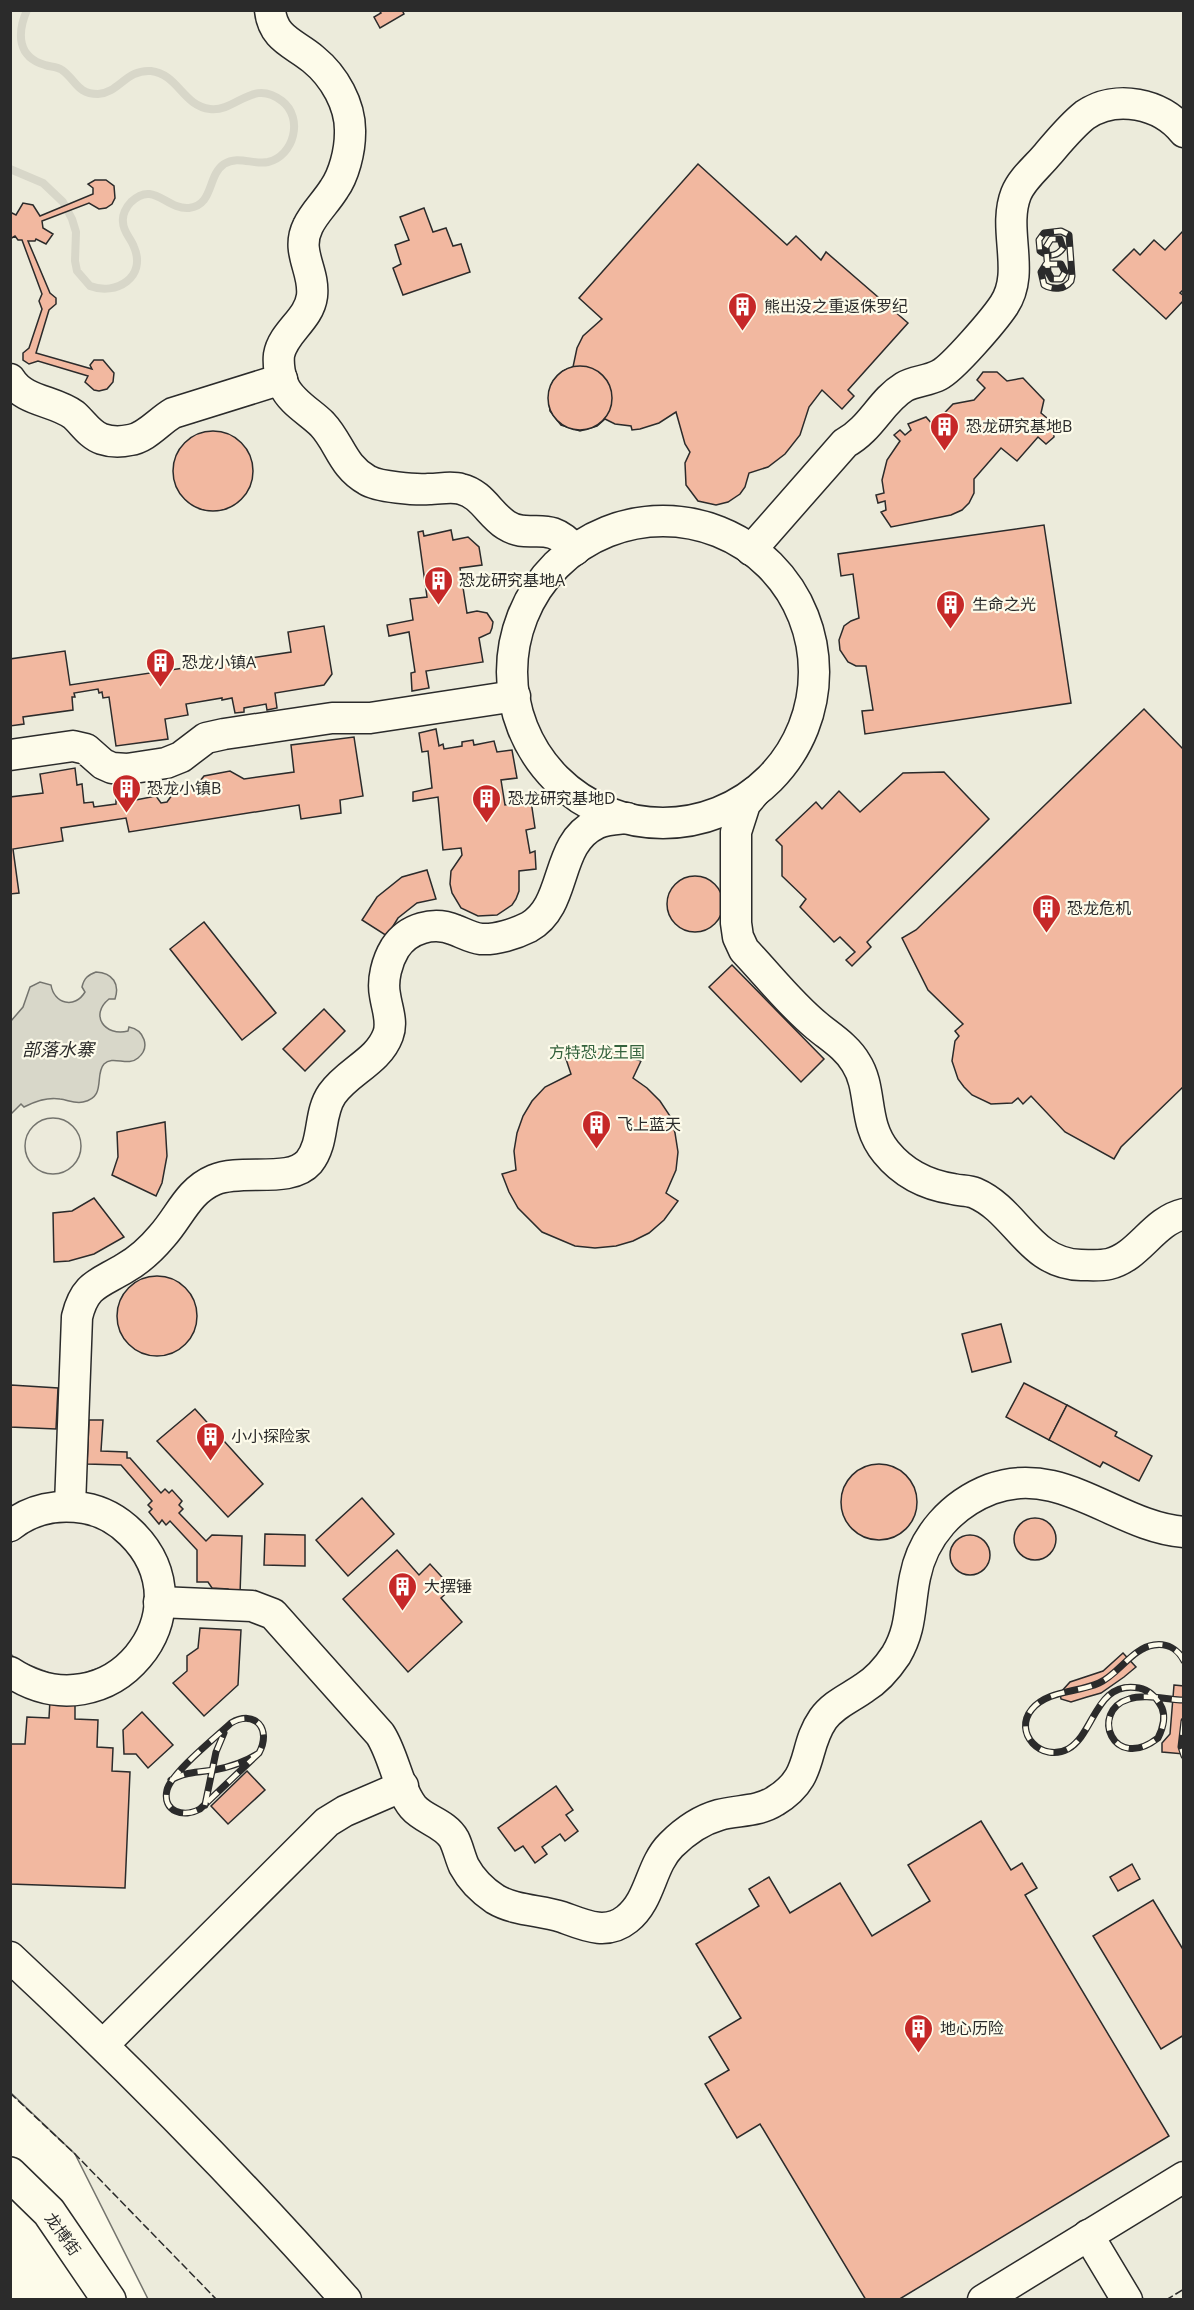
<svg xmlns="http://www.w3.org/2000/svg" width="1194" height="2310" font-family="'Open Sans','Noto Sans SC',sans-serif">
  <rect width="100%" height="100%" fill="#fdfbea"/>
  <path fill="#ecebdb" stroke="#74746e" stroke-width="1.5" d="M10 11H1183V2299H148L75 2154 11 2093Z"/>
  <g fill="#eceadb" stroke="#74746e" stroke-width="1.5">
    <circle cx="663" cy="673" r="138"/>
    <circle cx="53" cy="1146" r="28"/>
    <path d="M52 1520 88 1521 119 1538 140 1567 147 1601 138 1636 115 1663 65 1679 16 1660 11 1654V1543L19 1534Z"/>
  </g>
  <path fill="#d8d7c9" stroke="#74746e" stroke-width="1.5" d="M96 972C113 973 120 984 115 999H109C89 1015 105 1037 128 1031L129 1027C144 1030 151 1047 138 1058 128 1067 113 1055 104 1064 94 1075 107 1097 83 1102 75 1104 68 1100 60 1099 47 1097 36 1101 24 1107L21 1104 11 1114V1021L23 1007 30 987 40 982 51 985C54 1004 75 1009 85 992L82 987C84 978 88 975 96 972Z"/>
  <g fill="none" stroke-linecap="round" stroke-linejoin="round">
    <path stroke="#d8d7c9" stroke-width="8" d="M10 169 43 183 63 202 72 219 76 232 75 261 77 271 90 286C116 296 147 277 134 247 131 238 123 232 123 222 122 215 126 207 131 202 154 180 166 210 189 208 214 205 207 176 224 164 238 155 253 165 268 162 294 156 304 118 282 101 252 78 237 112 210 109 183 106 178 74 151 71 126 69 119 93 98 94 77 94 76 80 62 70 57 66 50 67 45 65 17 57 17 33 27 10"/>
  </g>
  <g fill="#f2b8a0" stroke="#2b2b2b" stroke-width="1.5">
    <path d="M379 10H402L404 14 380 28 374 17 381 13Z"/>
    <path d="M698 164 787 245 796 236 821 260 826 252 908 323 848 390 854 396 842 409 822 390 809 407 800 435 785 454 768 467 749 473 745 487 740 494 728 502 716 505 698 501 686 485 685 463 690 452 685 444 676 412 659 423 640 429 632 430 631 426 615 424 605 419 597 426 580 431 561 425 550 411 549 402 552 384 563 371 573 367 577 348 583 336 602 319 579 298Z"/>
    <path d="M95 180H106L114 186 115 198 112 204 106 208 99 209 89 203 42 221 43 228 53 234 46 244 36 239 35 241H28L50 293 56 298V304L49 310 36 353 92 369 90 365 94 360H103L114 373 113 382 107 389 99 391 94 390 85 382 88 376 38 361 29 364 23 360V353L29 348 42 309 39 301 42 294 22 240H18L15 236 10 239V212L16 215 23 203 33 205 40 216 93 194V188L88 184Z"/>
    <path d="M424 208 433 232 446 228 453 246 461 244 470 272 403 295 393 268 401 264 395 245 409 240 400 217Z"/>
    <path d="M1182 232 1184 234V289L1180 293 1184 296V300L1166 319 1113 270 1134 249 1140 255 1154 240 1165 250Z"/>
    <circle cx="580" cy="398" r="32"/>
    <path d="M983 372H997L1007 381 1023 378 1044 400 1041 413 1053 423 1054 437 1046 444 1038 437 1017 461 1001 448 974 479V493L969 503 962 510 951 515 891 527 881 512 886 510 885 501 878 503 876 495 884 493 882 480 887 460 900 441 894 435 900 430 905 435 911 430 908 424 926 417 933 425 953 404 974 400 985 388 977 380Z"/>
    <circle cx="213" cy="471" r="40"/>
    <path d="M1044 525 1071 703 865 734 862 711 873 710 866 666H856L848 662 840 650 839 640 844 626 851 621 859 618 853 574 841 576 838 554Z"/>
    <path d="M451 530 453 540 468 537 479 547 482 565 460 568 467 613 477 611 487 613 493 622 492 628 490 633 479 638 483 662 426 671 429 688 412 691 411 673 415 672 409 632 389 636 387 625 413 620 410 599 427 597 418 532 423 531 424 536Z"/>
    <path d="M324 626 332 674 324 685 275 693 277 708 267 710 266 704 244 708V712L235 713 232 698 222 700V698L186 704 188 715 165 719 168 739 116 746 109 697 103 698 102 692 99 693 98 689 74 693 75 697H72L73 710 23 717 24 724 10 726V659L65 651 70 685 291 652 288 632Z"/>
    <path d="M1144 709 1184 750V1086L1121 1147 1114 1159 1065 1132 1031 1096 1023 1104 1018 1098 1012 1103 991 1104 972 1095 964 1087 958 1079 952 1061 955 1041 959 1036 955 1031 963 1024 928 990 902 938 916 930Z"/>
    <path d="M436 729 439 746 443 744 444 749 462 746V742L473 740 474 745 494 741 497 752 512 750 517 778 501 780 505 805 531 801 535 828 526 830 530 853 535 851 536 869 519 871V891L516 899 512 905 497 915 478 916 461 908 452 893 450 884 451 871 462 855 461 848 443 850 438 797 413 801V792L432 788 428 751 422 752 419 733Z"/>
    <path d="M354 737 363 796 340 800 341 813 301 819 299 805 129 832 126 818 61 828 63 841 13 849 19 893 10 894V797L43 793 40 774 75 768 77 785 82 784 84 803 93 802 94 807 116 804V798L125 797V802L156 796 161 803 167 802 177 788 196 786 204 776 230 771 244 779 294 772 291 745Z"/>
    <path d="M944 772 989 819 867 942 871 947 852 966 846 960 855 952 840 937 834 942 800 907 806 899 782 876V846L776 840 816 802 822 809 839 791 860 812 903 773Z"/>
    <path d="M427 870 436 899 417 903 398 918 387 936 362 920 377 897 402 877Z"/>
    <circle cx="695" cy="904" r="28"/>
    <path d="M204 922 276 1013 242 1040 170 949Z"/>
    <path d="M732 965 824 1059 801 1082 709 987Z"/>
    <path d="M324 1009 345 1031 305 1071 283 1049Z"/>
    <path d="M590 1051H608L641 1061 633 1078 647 1088 660 1101 670 1116 675 1133 678 1152 676 1170 666 1193 678 1201 664 1220 649 1233 633 1241 616 1246 595 1248 575 1246 542 1232 518 1208 509 1192 502 1174 516 1170 514 1151 517 1133 523 1116 532 1101 545 1087 571 1074 565 1056Z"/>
    <path d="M165 1122 167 1156 162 1183 156 1196 112 1175 118 1157 117 1132Z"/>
    <path d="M94 1198 124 1237 94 1254 69 1261 54 1262 53 1213 72 1211Z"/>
    <circle cx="157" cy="1316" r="40"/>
    <path d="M1001 1324 1011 1362 972 1372 962 1334Z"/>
    <path d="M1024 1383 1067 1405 1049 1440 1006 1417Z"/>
    <path d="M11 1385 58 1388 56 1429 10 1427Z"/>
    <path d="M1067 1405 1117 1432 1115 1436 1152 1456 1139 1481 1103 1462 1100 1467 1049 1440Z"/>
    <path d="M195 1409 263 1484 228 1517 157 1441Z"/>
    <path d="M89 1420H103L101 1451 127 1452V1458H130L161 1493 165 1489 169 1493 172 1490 182 1501 179 1505 183 1509 179 1513 206 1541 212 1535 242 1536 240 1594 232 1593 228 1589 212 1588 208 1582H197V1550L170 1521 166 1525 162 1520 159 1524 149 1512 152 1509 148 1505 152 1501 121 1465 87 1464Z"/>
    <circle cx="879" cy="1502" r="38"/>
    <path d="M362 1498 394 1534 348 1576 316 1540Z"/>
    <circle cx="1035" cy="1539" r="21"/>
    <path d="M265 1534 305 1535V1566L264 1565Z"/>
    <circle cx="970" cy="1555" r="20"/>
    <path d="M397 1550 419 1575 430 1564 452 1588 441 1598 462 1622 408 1672 343 1599Z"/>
    <path d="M200 1628 241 1630 238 1685 204 1716 173 1683 187 1671V1656L198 1648Z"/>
    <path d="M1123 1653 1136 1667 1124 1677 1101 1693 1087 1697 1071 1702 1061 1699 1060 1693 1070 1682 1103 1671Z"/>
    <path d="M1174 1685 1184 1686V1754L1162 1752V1743L1170 1734Z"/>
    <path d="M50 1700 75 1701V1719L98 1720 97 1747 113 1748 112 1771 130 1772 125 1888 10 1884V1744H25L27 1717 49 1718Z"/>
    <path d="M142 1712 173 1745 148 1768 136 1754H124L123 1730Z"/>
    <path d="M247 1771 265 1790 228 1824 211 1806Z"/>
    <path d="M556 1786 573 1810 566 1815 578 1831 565 1841 560 1834 542 1847 547 1854 535 1863 523 1846 515 1851 498 1828Z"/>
    <path d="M981 1821 1011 1870 1022 1863 1037 1888 1025 1895 1169 2136 898 2300H866L760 2124 737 2138 705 2084 729 2070 709 2037 741 2018 696 1944 759 1906 749 1889 769 1877 790 1913 840 1883 872 1936 930 1901 908 1865Z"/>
    <path d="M1132 1864 1140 1879 1118 1891 1110 1877Z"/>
    <path d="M1153 1900 1184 1951V2035L1161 2049 1093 1936Z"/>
  </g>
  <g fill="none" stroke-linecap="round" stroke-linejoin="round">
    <defs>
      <g id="minor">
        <path d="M270 10C273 39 294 43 313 59 334 76 351 105 350 133 350 151 344 175 334 189 326 202 314 213 308 226 295 252 315 270 312 296 309 320 283 332 279 355 278 364 280 378 284 386 291 402 310 412 322 424 340 443 342 466 367 480 378 487 416 490 429 489 440 489 451 486 461 489 482 494 489 514 506 525 531 541 547 517 575 550"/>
        <path d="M10 379C24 402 54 400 74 415 83 423 90 435 102 439 111 442 121 442 130 440 146 438 159 421 173 413L282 379"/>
        <circle cx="663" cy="672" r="151"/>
        <path d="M751 550 845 443C871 429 881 401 904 387 914 381 928 381 939 375 953 368 994 320 1004 305 1026 272 1002 230 1016 194 1022 179 1037 167 1047 155 1059 141 1071 126 1085 115 1116 94 1161 103 1184 132"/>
        <path d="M10 755 73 746 86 749 103 764 112 768 127 769 166 763 181 757 206 738 224 734 332 718H370L515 696"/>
        <path d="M755 792 745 804 736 832V923L738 937 744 950C768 975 790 1004 817 1026 830 1037 847 1047 856 1063 873 1089 862 1123 886 1152 903 1173 927 1185 953 1189 960 1191 968 1190 975 1193 1017 1211 1029 1264 1081 1265 1090 1265 1100 1266 1109 1264 1139 1257 1153 1221 1184 1214"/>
        <path d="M70 1506 77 1317C85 1284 99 1284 125 1268 139 1260 152 1248 162 1236 180 1216 188 1191 214 1180 243 1168 290 1184 309 1162 325 1142 318 1114 332 1094 348 1071 378 1062 388 1035 393 1022 387 1009 385 995 382 980 387 961 395 948 408 928 434 921 455 930 463 933 472 938 481 939 496 940 515 934 529 927 568 905 554 844 596 824 605 819 617 819 627 818"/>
        <path d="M10 1526C31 1509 58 1504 84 1508 102 1511 118 1520 131 1533 211 1611 110 1738 10 1672"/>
        <path d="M159 1602 252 1606 273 1614 380 1734C394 1755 398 1789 413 1807 424 1820 445 1823 454 1839 458 1847 460 1857 464 1866 471 1879 483 1891 495 1899 515 1911 540 1910 562 1917 584 1925 606 1936 627 1919 651 1900 650 1866 671 1845 684 1832 701 1820 719 1815 738 1810 758 1812 775 1801 815 1777 802 1749 823 1719 834 1704 850 1698 864 1688 877 1680 888 1667 896 1655 912 1628 909 1606 915 1577 923 1536 952 1504 991 1489 1062 1463 1117 1527 1184 1532"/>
        <path d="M10 1957C127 2066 240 2180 346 2300"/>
        <path d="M104 2044 327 1822 345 1811 403 1786"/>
        <path d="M1088 2235 1127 2300"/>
        <path d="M983 2300 1184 2177"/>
      </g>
      <path id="major" d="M10 2174 49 2212 109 2300"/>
    </defs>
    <use href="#minor" stroke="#2b2b2b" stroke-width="33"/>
    <use href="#major" stroke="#2b2b2b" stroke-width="36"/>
    <use href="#minor" stroke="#fdfbea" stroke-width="30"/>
    <use href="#major" stroke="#fdfbea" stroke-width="33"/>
    <defs>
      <g id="rail">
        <path d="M1046 247 1051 239H1060L1063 248C1057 257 1048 257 1040 251L1039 240 1044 233 1061 231 1069 235 1072 276 1071 281C1064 290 1053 290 1044 285L1041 272 1046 264H1061L1065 272 1061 279H1052L1048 272 1046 247"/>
        <path d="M1184 1661C1178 1649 1167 1643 1154 1645 1132 1648 1119 1674 1099 1683 1077 1693 1048 1690 1032 1709 1012 1733 1042 1763 1068 1749 1095 1734 1095 1680 1139 1688 1150 1690 1157 1698 1162 1708 1166 1718 1163 1728 1158 1738 1113 1773 1089 1711 1129 1699 1144 1694 1164 1699 1180 1700H1184"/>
        <path d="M1184 1721 1181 1747 1184 1756"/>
        <path d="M171 1780C185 1772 198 1772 214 1770 230 1767 245 1762 259 1753 272 1729 255 1709 231 1723 216 1737 171 1773 167 1790 162 1812 184 1818 200 1809L259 1753"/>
        <path d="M205 1805 216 1752 224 1733"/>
      </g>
    </defs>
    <use href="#rail" stroke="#2b2b2b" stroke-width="7"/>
    <use href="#rail" stroke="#fdfbea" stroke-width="4.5" stroke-dasharray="14" stroke-linecap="butt"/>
    <g stroke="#2b2b2b" stroke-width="1.5" stroke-dasharray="8 3" stroke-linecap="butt">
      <path d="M10 2093 75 2154 217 2300"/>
      <path d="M1166 2300 1184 2289"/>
    </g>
  </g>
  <defs>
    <symbol id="building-pin" viewBox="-11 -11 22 30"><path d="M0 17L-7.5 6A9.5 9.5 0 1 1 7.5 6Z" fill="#c62828" stroke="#fdfbea"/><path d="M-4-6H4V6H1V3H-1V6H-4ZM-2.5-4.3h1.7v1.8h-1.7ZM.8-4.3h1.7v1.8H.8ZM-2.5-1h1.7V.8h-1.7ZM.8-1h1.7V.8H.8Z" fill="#fff"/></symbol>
  </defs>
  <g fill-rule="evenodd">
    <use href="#building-pin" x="726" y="290" width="33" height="45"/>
    <use href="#building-pin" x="928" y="410" width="33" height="45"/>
    <use href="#building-pin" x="422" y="564" width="33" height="45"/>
    <use href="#building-pin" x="934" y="588" width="33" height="45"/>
    <use href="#building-pin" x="144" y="646" width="33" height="45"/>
    <use href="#building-pin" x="110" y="772" width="33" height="45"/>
    <use href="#building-pin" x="470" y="782" width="33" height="45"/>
    <use href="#building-pin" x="1030" y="892" width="33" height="45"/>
    <use href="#building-pin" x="580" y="1108" width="33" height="45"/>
    <use href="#building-pin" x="194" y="1420" width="33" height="45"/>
    <use href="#building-pin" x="386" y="1570" width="33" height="45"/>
    <use href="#building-pin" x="902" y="2012" width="33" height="45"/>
  </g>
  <g text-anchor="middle" stroke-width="4.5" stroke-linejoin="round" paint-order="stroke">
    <g font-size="16" fill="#2b2b2b" stroke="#fdfbea" text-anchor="start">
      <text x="764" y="312">熊出没之重返侏罗纪</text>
      <text x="966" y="432">恐龙研究基地B</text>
      <text x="459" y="586">恐龙研究基地A</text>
      <text x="972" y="610">生命之光</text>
      <text x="182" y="668">恐龙小镇A</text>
      <text x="147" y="794">恐龙小镇B</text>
      <text x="508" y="804">恐龙研究基地D</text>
      <text x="1067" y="914">恐龙危机</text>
      <text x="617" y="1130">飞上蓝天</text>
      <text x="231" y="1442">小小探险家</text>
      <text x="424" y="1592">大摆锤</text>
      <text x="940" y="2034">地心历险</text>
    </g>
    <g font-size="16" fill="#34623c" stroke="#fdfbea">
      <text x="597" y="1058">方特恐龙王国</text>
    </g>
    <g font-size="16" fill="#2b2b2b" stroke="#fdfbea">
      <text transform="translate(63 2234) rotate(54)" y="6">龙博街</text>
    </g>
    <g font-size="18" font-style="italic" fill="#2b2b2b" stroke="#fdfbea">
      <text x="58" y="1056">部落水寨</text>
    </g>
  </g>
  <rect width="1194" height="2310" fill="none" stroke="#2b2b2b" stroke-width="24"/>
</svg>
